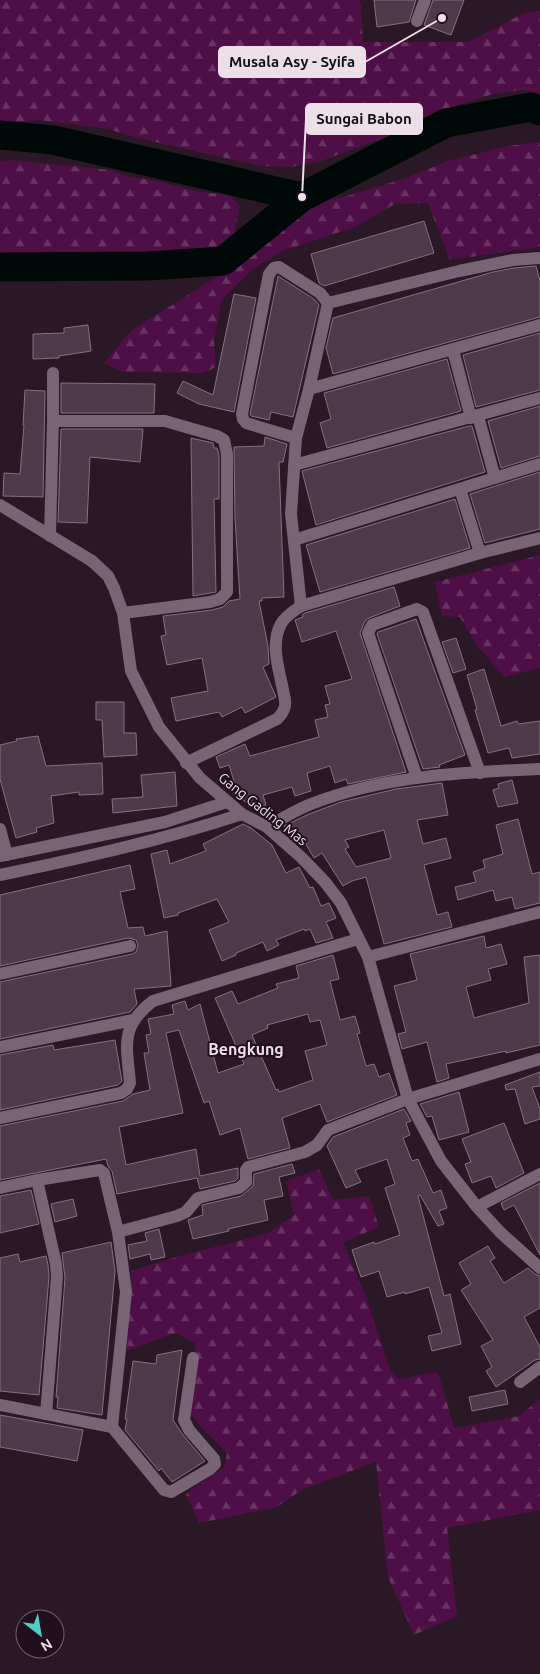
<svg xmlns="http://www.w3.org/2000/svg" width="540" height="1674" font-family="Ubuntu,sans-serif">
  <defs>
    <pattern id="forest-firs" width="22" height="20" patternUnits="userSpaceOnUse" patternTransform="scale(1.25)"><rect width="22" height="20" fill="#4e0f46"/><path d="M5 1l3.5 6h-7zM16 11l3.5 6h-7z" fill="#683261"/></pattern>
  </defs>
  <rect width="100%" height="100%" fill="#2a1826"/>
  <g fill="url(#forest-firs)">
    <path d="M0 0H360L363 42H468L524 13 540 11V93L523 90 493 94 449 108 419 122 405 130 321 161 292 167 261 166 137 138 108 129 38 120 0 123Z"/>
    <path d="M540 142V247L450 260 428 203 395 204 355 227 282 251 253 269 222 299 214 340 216 367 204 373 124 372 104 363 131 331 210 281 305 210 318 202 347 196 406 178 448 161 508 146Z"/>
    <path d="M10 160 112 170 126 176 157 181 200 192 230 195 240 206 234 234 213 251 177 257 151 253 108 252 0 255V162Z"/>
    <path d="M540 555V668L504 677 476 644 460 617 442 616 435 582Z"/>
    <path d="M319 1169 333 1200 369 1196 379 1227 343 1242 366 1297 390 1370 399 1379 438 1372 454 1428 519 1416 540 1399V1510L447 1528 457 1616 414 1635 388 1577 376 1462 303 1489 277 1507 199 1523 186 1494 224 1467 227 1453 201 1427 190 1413 195 1343 175 1333 127 1351 131 1271 176 1257 268 1233 294 1215 286 1181Z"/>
  </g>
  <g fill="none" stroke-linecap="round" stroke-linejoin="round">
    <g stroke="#000908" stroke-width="29">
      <path d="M0 135 53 140 302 197 446 123 531 107 540 111"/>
      <path d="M0 267 147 266 223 261 302 197"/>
    </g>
  </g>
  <g fill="#4e3a4a" stroke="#867081" fill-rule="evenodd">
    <path d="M374 0H416L409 22 377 27Z"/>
    <path d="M433 0H464L451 35 424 25Z"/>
    <path d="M424 221 434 253 324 286 319 283 311 254Z"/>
    <path d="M536 266 540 281V317L333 374 326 348 333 318 493 272 514 268Z"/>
    <path d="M278 276 314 299 319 305 293 417 271 412 269 420 251 416 250 414Z"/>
    <path d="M234 294 256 298 234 412 199 404 177 393 183 381 213 395Z"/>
    <path d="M88 325 91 351 59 356V358L33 359V334L64 333V328Z"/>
    <path d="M540 333V390L476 407 463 355Z"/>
    <path d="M447 359 461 411 327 448 320 423 331 419 324 393Z"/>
    <path d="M61 383 155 384 154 413H61Z"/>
    <path d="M25 390 45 391 43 497 3 496 4 473 20 474 24 425H23Z"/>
    <path d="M540 406V456L501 468 488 421Z"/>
    <path d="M469 426H472L485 472 316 525 302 471Z"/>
    <path d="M61 429H143L140 462 90 457 87 523 58 522Z"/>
    <path d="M265 437 287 444 283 462H279L284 597 262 598V601H259L268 646 269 664 263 667 276 697 245 713 242 707 222 717 219 712 176 721 171 698 208 691 202 658 167 665 161 636 166 635 163 616 212 610 223 607 229 601 240 599 235 519 234 447 264 446Z"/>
    <path d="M191 438 213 443 214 448H217L219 455V499H214L216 592 193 596Z"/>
    <path d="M540 472V529L485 543 470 494Z"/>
    <path d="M455 499 470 548 320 592 306 545Z"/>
    <path d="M394 587 400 606 369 618 365 621 360 633 406 772 348 784 346 779 335 783 330 766 307 773 311 791 295 796 292 787 263 795 266 805 255 809 239 797 229 765 220 768 216 757 245 744 250 756 319 737 315 720 328 717 325 705 330 704 325 686 352 679 336 631 302 642 295 620 303 617 302 615 305 613Z"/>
    <path d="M416 619 465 755 439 765 440 767 423 769 377 634 378 632Z"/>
    <path d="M456 638 466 669 453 673 442 642Z"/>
    <path d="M484 669 501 726 517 721 518 724 540 721V754L512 758 509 748 488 753 475 710 477 709 467 675Z"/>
    <path d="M96 702H124V733H136L137 755 104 757 102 720H96Z"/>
    <path d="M38 736 46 766 102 763 103 794 79 795V792L51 796 54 823 36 828 37 832 16 838 0 779V745L17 741 16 739Z"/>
    <path d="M175 772 177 806 113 813 112 799 143 797 141 775Z"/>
    <path d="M512 780 518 803 498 807 493 790 499 788 498 784Z"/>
    <path d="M442 783 448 815 417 820 423 844 446 838 451 858 424 865 437 915 448 912 452 927 384 944 366 877 352 881 343 886 322 853 314 858 300 834 291 837 284 826 309 814 341 802 396 789ZM384 830 391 858 356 867 345 849 349 847 345 840Z"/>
    <path d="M518 819 532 874 540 872V903L515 909 512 897 496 901 493 890 458 900 455 887 476 882 473 872 485 868 483 860 503 854 496 825Z"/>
    <path d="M243 824 251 828 272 845 286 873 299 867 310 888 313 887 321 906 329 903 336 918 326 922 333 938 316 943 310 929 305 931 304 929 276 940 279 945 267 951 263 942 236 953V955L222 961 209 930 229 922 217 899 178 913V915L164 918 151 854 167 850 170 864 206 851 203 844Z"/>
    <path d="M130 865 135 889 120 892 128 928 143 927 145 936 167 931 171 986 134 989 137 1004 130 1012 0 1039V982L132 954 136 952 138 945 136 940 128 938 0 966V895Z"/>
    <path d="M484 936 486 948 501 944 507 964 488 969 491 980 466 987 474 1018 529 1003 524 957 540 955V1045L506 1053V1051L446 1064 449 1078 437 1082 427 1042 402 1049 398 1034 406 1032 394 986 417 980 410 954Z"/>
    <path d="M333 955 339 979 330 981 340 1020 355 1016 360 1033 357 1034 366 1066 374 1064 379 1077 389 1073 397 1095 327 1122 320 1104 282 1118 290 1148 248 1159 240 1128 220 1135 209 1101 204 1103 179 1030 166 1033 183 1113 119 1127 126 1165 196 1149 200 1176 238 1168V1178L235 1181 200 1189 197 1178 117 1194 112 1171 108 1166 106 1159 0 1180V1126L123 1101 133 1094 150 1090 144 1053H149L146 1035 151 1034 148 1019 174 1014 172 1005 185 1001 188 1010 200 1004 218 1073 244 1064 215 998 232 991 238 1004 278 988 276 984 299 978 296 966ZM308 1014 310 1022 320 1020 327 1045 305 1051 313 1080 279 1092 278 1089 276 1090 252 1035 268 1028 267 1025Z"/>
    <path d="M115 1040 122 1081 118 1085 0 1110V1055L53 1045 54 1050Z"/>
    <path d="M540 1072V1086L532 1087 540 1109V1119L525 1124 515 1089 506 1090 505 1085Z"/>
    <path d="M459 1092 469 1132 439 1140 432 1116 427 1117 420 1104Z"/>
    <path d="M404 1109 411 1121 406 1123 410 1135 403 1138 412 1161 418 1159 433 1193 441 1190 447 1208 439 1211 444 1224 438 1226 420 1195 418 1196 444 1296 450 1294 461 1344 432 1351 428 1336 442 1333 429 1287 405 1294V1292L387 1297 379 1271 361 1277 352 1250 374 1242 375 1244 400 1235 385 1188 395 1184 387 1159 355 1170 361 1182 346 1188 327 1146 333 1137Z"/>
    <path d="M504 1123 524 1173 496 1188 491 1176 472 1183 465 1164 471 1162 462 1139Z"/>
    <path d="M292 1164 295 1173 279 1177 283 1196 264 1200 268 1220 228 1229 229 1231 193 1239 188 1220 203 1215 202 1205 241 1196 253 1186 254 1174Z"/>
    <path d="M540 1183V1255L514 1205 504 1210 501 1203Z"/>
    <path d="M31 1190 39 1224 0 1233V1196Z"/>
    <path d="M73 1199 77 1216 55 1222 51 1204Z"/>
    <path d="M159 1229 165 1257 151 1260 150 1254 130 1259 128 1245 147 1241 145 1233Z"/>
    <path d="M111 1242 115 1271 102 1415 57 1408 58 1397H56L65 1278 62 1253Z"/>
    <path d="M488 1246 495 1258 490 1261 504 1283 528 1268 535 1274 540 1276V1308L524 1317 540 1347V1359L535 1360 496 1387 486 1371 492 1367 481 1346 493 1340 461 1290 471 1284 459 1263Z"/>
    <path d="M18 1254 20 1262 46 1256 48 1265 49 1277 39 1395 0 1391V1258Z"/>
    <path d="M182 1350 173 1420 183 1435 205 1461 172 1482 161 1468 159 1471 125 1430 127 1419H125L133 1361 156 1364 157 1355Z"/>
    <path d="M505 1390 508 1404 472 1411 469 1397Z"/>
    <path d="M0 1415 83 1430 77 1461 0 1447Z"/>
  </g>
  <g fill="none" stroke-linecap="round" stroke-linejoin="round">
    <g stroke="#796475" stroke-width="12">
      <path d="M417 21 425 0"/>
      <path d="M328 303 459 271 513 260 540 258"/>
      <path d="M453 350 471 418"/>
      <path d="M309 389 540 325"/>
      <path d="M478 416 495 478"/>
      <path d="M53 421V373"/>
      <path d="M296 438 309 389 328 303 320 293 279 267 274 268 269 274 242 414 243 419 246 423 296 438 291 514 301 606"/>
      <path d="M294 465 540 398"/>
      <path d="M460 489 480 553"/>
      <path d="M0 505 92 561 108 576 114 588 123 613 131 671 159 727 200 778 242 814 267 827 302 858 325 882 341 903 368 957 408 1099 441 1161 477 1207 501 1233 540 1268"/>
      <path d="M50 536 53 421H165L217 436 224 440 227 454V592L220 599 210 602 123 613"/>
      <path d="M294 540 540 464"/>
      <path d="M186 763 277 719C280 716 283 713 284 709 287 704 284 696 283 690 279 669 270 644 281 624 285 616 294 611 301 606L480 553 540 538"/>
      <path d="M417 778 368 633 372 625 417 609 423 612 480 773"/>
      <path d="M267 827C281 819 296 810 311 804 383 776 463 772 540 769"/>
      <path d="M0 829 7 855"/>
      <path d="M0 856 165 822 227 802"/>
      <path d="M0 875C82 858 163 840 242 814"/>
      <path d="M368 957 540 912"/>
      <path d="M0 974 130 946"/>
      <path d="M0 1047 133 1020"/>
      <path d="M0 1118 121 1093 127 1089 130 1083C127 1046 119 1027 153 1001L358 939"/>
      <path d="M37 1180 56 1264 57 1277 46 1414"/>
      <path d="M0 1188 37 1180 100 1170 104 1173 118 1232 126 1292 112 1427"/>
      <path d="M477 1207 540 1174"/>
      <path d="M118 1232 177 1216 186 1212 198 1198 239 1188 246 1182V1170L248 1167 305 1152 317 1145 328 1130 408 1099 540 1059"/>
      <path d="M520 1382 540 1367"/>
      <path d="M0 1405 112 1427 164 1490 171 1492 210 1469 215 1464 214 1459 189 1430 184 1420 193 1358"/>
    </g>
  </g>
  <g text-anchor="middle" stroke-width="4" stroke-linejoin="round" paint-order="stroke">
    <g font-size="14" fill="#ecdfe9" stroke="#200f1d">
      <text transform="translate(263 809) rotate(38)" y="5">Gang Gading Mas</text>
    </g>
    <g font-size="16" font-weight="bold" fill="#ecdfe9" stroke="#200f1d">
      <text x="246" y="1055">Bengkung</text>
    </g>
  </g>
  <path fill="none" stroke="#ecdfe9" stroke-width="2" d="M442 18L365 62M302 197L306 119"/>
  <g fill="#ecdfe9" stroke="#200f1d" stroke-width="2">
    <circle cx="442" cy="18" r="5"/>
    <circle cx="302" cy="197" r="5"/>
  </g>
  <g fill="#ecdfe9" stroke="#ecdfe9" stroke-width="2">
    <rect x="219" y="47" width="146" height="30" rx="5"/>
    <rect x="306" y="104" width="116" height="30" rx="5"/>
  </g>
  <g font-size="15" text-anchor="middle" font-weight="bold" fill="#111">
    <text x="292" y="67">Musala Asy - Syifa</text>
    <text x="364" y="124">Sungai Babon</text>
  </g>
  <g transform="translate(40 1634) rotate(149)"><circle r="24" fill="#200f1d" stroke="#72626f"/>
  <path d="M0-4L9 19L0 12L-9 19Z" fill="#54cdc7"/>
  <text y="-8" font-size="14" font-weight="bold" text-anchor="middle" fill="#ecdfe9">N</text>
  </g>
</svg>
